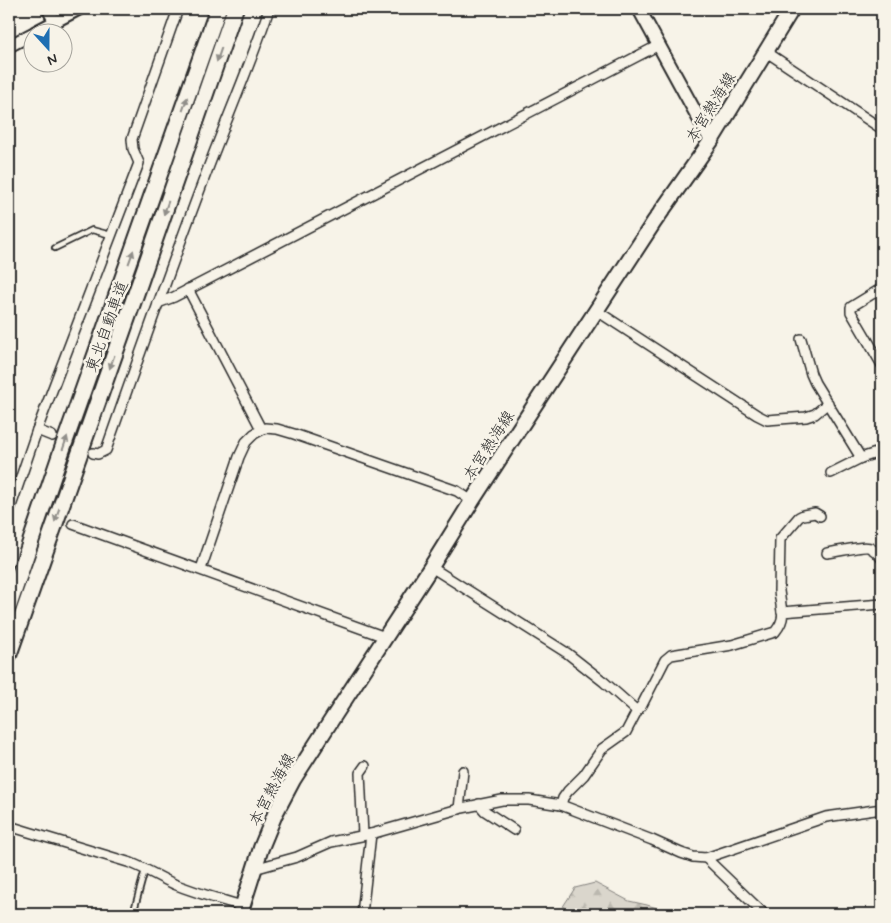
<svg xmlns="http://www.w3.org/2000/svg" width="891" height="923" font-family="Mynerve,'Klee One',sans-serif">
  <defs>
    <pattern id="forest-firs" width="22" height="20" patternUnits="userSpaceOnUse" patternTransform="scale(1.25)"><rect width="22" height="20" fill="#dad6cc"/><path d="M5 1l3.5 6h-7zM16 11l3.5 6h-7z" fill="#bbb8af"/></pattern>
  </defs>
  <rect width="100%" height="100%" fill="#f7f3e8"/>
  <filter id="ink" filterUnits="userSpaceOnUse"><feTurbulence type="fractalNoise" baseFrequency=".02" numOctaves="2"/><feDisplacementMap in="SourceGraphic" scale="10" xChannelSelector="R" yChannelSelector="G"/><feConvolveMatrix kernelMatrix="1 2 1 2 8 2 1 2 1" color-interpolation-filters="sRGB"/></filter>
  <g filter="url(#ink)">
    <path fill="url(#forest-firs)" stroke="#82807c" d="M595 883 629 901 647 905 677 914H556L562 908 575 888Z"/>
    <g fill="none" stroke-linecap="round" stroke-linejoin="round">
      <path stroke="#cecbc2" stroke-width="9" stroke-dasharray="9 4.5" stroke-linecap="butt" d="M52 436 93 453"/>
      <defs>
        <g id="service">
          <path d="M55 248 92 230 111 235"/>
          <path d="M133 914 145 870"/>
        </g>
        <g id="minor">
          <path d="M765 51 882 129"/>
          <path d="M882 288 851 307V312L882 365"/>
          <path d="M188 289 261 429"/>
          <path d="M158 303 174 297 659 45"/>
          <path d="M597 311 757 415 767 420 806 417 815 414 828 403"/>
          <path d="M801 339 811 374 815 383 861 458"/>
          <path d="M37 430 52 436"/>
          <path d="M93 453 98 454 106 450C138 359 170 269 204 179 225 122 250 67 269 9"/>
          <path d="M831 473 861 458 882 451"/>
          <path d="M9 512 37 430 139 163 133 149 132 139 178 9"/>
          <path d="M73 524 385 637"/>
          <path d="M827 553C835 552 866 545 870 548 875 550 879 555 882 559"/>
          <path d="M431 567 567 653 604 682 637 711 626 732 602 749 584 775 568 791 563 798 561 805"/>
          <path d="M201 569 239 457 246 442 254 434 265 428 277 429 294 434 457 491 472 501"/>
          <path d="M782 612 779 591 780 539 799 517 803 515 815 513 820 516"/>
          <path d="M637 711 642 705 665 660 671 655 732 645 775 632C779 627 784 619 782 612L882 604"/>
          <path d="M479 804 485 811 514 830"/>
          <path d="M459 809 463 771"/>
          <path d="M9 826 131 863C146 869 159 877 174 884 196 893 219 899 242 906"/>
          <path d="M363 835 360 773 365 766"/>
          <path d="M706 858 764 914"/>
          <path d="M254 869 297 857 331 842 371 834 462 808 502 800H529L561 805 652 840 681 853 693 857 706 858 826 817 882 809"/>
          <path d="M362 914 371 834"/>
        </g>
        <g id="tertiary">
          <path d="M48 9 55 22"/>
          <path d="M35 32 79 9"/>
          <path d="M9 46 32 34"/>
        </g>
        <path id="secondary" d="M639 9 711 141"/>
        <path id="primary" d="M240 914 261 848 275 814 293 780 336 713 431 567 472 501 654 222 711 141 792 9"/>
        <g id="motorway">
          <path d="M9 605 63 447 218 9"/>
          <path d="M9 654 140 282 235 9"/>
        </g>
      </defs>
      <use href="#service" stroke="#2b2b2b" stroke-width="8"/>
      <use href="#minor" stroke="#2b2b2b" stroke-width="12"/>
      <use href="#tertiary" stroke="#2b2b2b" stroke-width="15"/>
      <use href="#secondary" stroke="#2b2b2b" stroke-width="16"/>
      <use href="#primary" stroke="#2b2b2b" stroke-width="18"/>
      <use href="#motorway" stroke="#2b2b2b" stroke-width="19"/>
      <use href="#service" stroke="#f7f3e8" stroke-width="4.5"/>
      <use href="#minor" stroke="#f7f3e8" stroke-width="9"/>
      <use href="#tertiary" stroke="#f7f3e8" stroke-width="11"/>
      <use href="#secondary" stroke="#f7f3e8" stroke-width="12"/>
      <use href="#primary" stroke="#f7f3e8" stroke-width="14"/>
      <use href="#motorway" stroke="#f7f3e8" stroke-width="15"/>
    </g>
    <defs><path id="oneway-solid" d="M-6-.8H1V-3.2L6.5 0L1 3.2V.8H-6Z" transform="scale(1.25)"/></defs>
    <g fill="#918f8a">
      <use href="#oneway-solid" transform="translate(219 55) rotate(109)"/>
      <use href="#oneway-solid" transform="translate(185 104) rotate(-71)"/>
      <use href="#oneway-solid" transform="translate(166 208) rotate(109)"/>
      <use href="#oneway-solid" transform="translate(131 257) rotate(-70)"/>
      <use href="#oneway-solid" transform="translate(112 362) rotate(110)"/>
      <use href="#oneway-solid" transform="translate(65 443) rotate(-71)"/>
      <use href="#oneway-solid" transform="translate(57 515) rotate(109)"/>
    </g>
  </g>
  <g text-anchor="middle" stroke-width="5" stroke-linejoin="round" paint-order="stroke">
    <g font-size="16" fill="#2b2b2b" stroke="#f7f3e8">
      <text transform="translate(710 107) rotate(-58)" y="6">本宮熱海線</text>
      <text transform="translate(106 326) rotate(-70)" y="6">東北自動車道</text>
      <text transform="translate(488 445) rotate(-57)" y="6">本宮熱海線</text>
      <text transform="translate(271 789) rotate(-62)" y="6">本宮熱海線</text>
    </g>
  </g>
  <rect width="891" height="923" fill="none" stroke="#f7f3e8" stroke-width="30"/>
  <rect x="15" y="15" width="861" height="893" fill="none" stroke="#2b2b2b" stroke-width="2" filter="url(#ink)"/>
  <g transform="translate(48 48) rotate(159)"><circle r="24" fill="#f7f3e8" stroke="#a5a39c"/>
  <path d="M0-4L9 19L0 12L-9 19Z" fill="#1f6fb2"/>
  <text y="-8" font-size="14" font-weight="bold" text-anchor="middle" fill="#2b2b2b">N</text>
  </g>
</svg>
